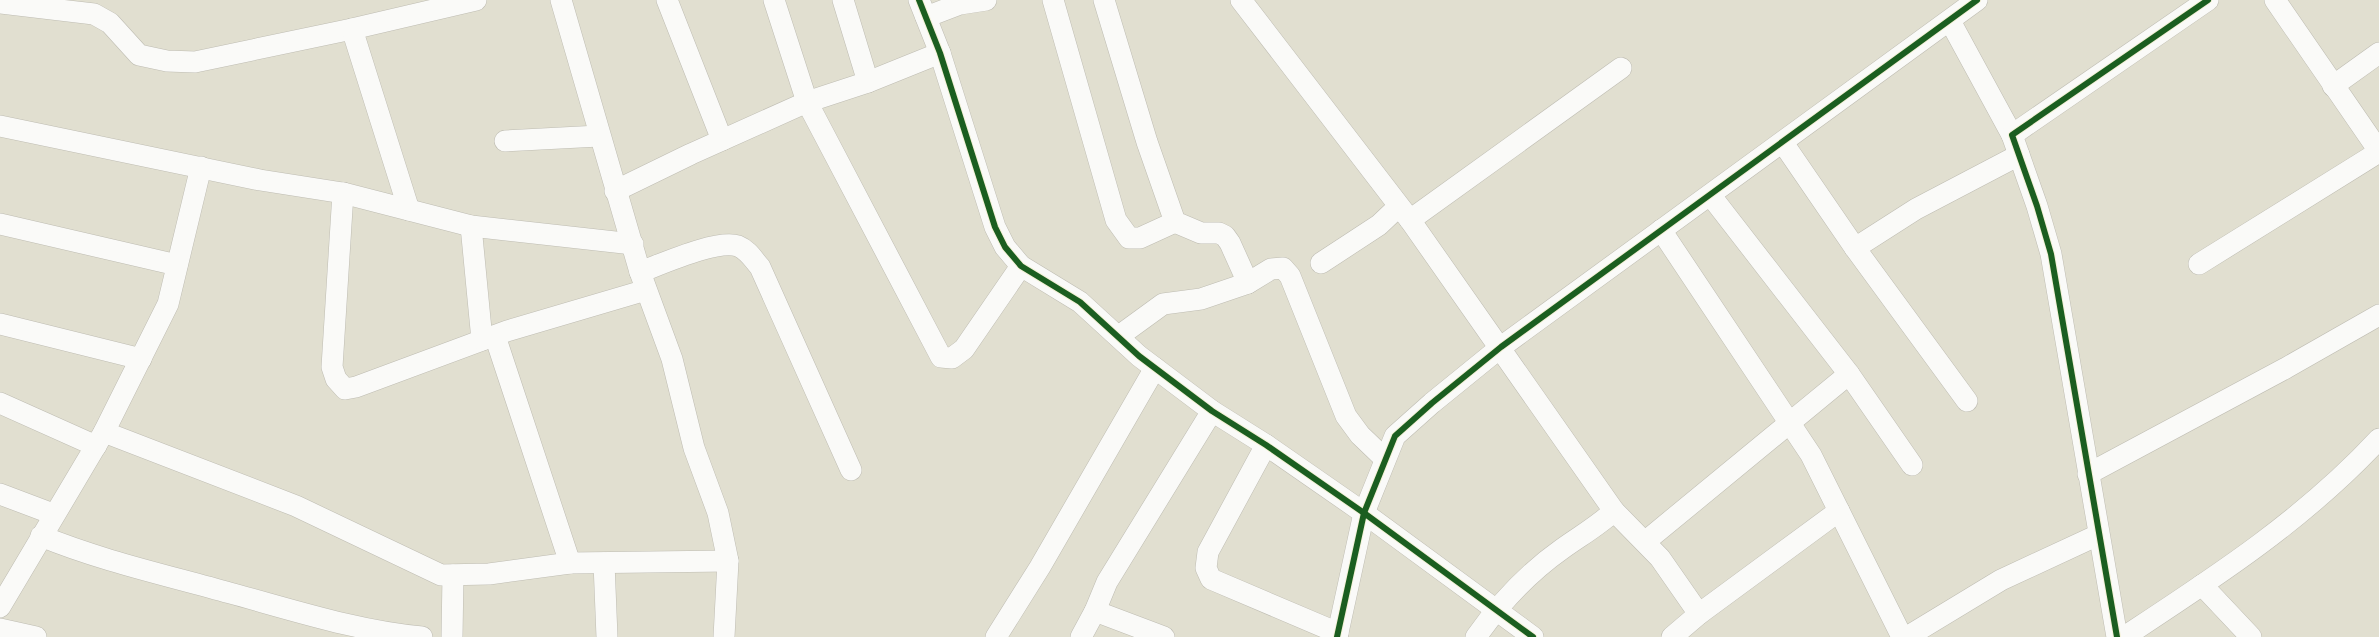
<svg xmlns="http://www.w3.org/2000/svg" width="2379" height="637" font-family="Rubik,sans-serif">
  <rect width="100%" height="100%" fill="#e1dfd0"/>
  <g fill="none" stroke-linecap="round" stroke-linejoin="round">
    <defs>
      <g id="minor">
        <path d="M561 0 640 272 672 359 694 448 718 513 728 561 724 637"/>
        <path d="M667 0 722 140"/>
        <path d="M774 0 807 102 941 357 952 358 964 349 1021 266"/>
        <path d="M843 0 868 82"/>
        <path d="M919 0 940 53 995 227 1005 247 1021 266 1080 302 1139 356 1212 411 1266 445 1364 513 1533 637"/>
        <path d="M1053 0 1116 220 1129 238H1140L1175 222"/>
        <path d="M1104 0 1147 142 1175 222 1201 233H1219L1225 236 1230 243 1248 283 1201 299 1163 304 1119 336"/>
        <path d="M1241 0 1410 220 1614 511"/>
        <path d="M2275 0 2379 151"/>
        <path d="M0 3 94 14 110 23 139 55 167 61 195 62 352 29"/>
        <path d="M926 17 960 4 986 0"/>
        <path d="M1950 21 2012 135"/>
        <path d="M2333 86 2379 53"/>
        <path d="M0 126 260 180 343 193 471 226 633 244"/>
        <path d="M505 141 599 136"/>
        <path d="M1783 143 1855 248 1967 401"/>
        <path d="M615 191 691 154 807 102 868 82 940 53"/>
        <path d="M343 193 332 367 336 379 345 389 356 387 507 331 646 290"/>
        <path d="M1711 196 1849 374 1912 465"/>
        <path d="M409 210 352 29 476 0"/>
        <path d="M1410 220 1621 68"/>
        <path d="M0 224 177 265"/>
        <path d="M471 226 482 340"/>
        <path d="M1661 230 1811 455 1902 637"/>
        <path d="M1855 248 1916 209 2019 155"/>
        <path d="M1321 263 1379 225 1398 207"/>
        <path d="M2199 264 2379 152"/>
        <path d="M640 272C662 264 717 239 738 246 748 250 753 259 760 267L851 470"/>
        <path d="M1248 283 1271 269 1283 268 1290 276 1346 416 1360 435 1385 459"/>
        <path d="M0 324 141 359"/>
        <path d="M495 336 570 563"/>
        <path d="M0 403 96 446"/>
        <path d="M104 432 296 506 441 575 489 574 570 563 728 561"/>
        <path d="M1266 445 1208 552 1206 568 1211 579 1338 633"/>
        <path d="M2088 474 2286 368 2379 315"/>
        <path d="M0 494 53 514"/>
        <path d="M41 536C102 561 166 575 230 593 293 610 357 631 422 637"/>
        <path d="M1646 541 1849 374"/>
        <path d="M604 563 607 637"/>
        <path d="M2202 585 2251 637"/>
        <path d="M0 607 104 432 168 304 201 167"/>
        <path d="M1095 611 1164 637"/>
        <path d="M0 629 36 637"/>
        <path d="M452 637 453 575"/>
        <path d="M996 637 1040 567 1155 368"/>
        <path d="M1081 637 1095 611 1107 582 1212 411"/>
        <path d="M1337 637 1364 513 1395 436 1432 403 1501 347 1977 0"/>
        <path d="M1476 637C1500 603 1528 573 1562 549 1580 536 1598 526 1614 511L1660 558 1699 614"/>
        <path d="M1672 637 1699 614 1839 511"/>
        <path d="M1907 637 2001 580 2098 535"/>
        <path d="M2117 637 2051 254 2037 206 2012 135 2208 0"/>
        <path d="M2124 637C2214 578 2305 519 2379 439"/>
      </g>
    </defs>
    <use href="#minor" stroke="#bebcb2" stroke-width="22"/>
    <use href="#minor" stroke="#fafaf8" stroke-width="21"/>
    <defs>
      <g id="cycleway">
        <path d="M919 0 940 53 995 227 1005 247 1021 266 1080 302 1139 356 1212 411 1266 445 1364 513 1533 637"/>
        <path d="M1337 637 1364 513 1395 436 1432 403 1501 347 1977 0"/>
        <path d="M2117 637 2051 254 2037 206 2012 135 2208 0"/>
      </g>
    </defs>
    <use href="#cycleway" stroke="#f4f1d7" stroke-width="8"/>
    <use href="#cycleway" stroke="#1b5e20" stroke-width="6"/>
  </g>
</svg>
